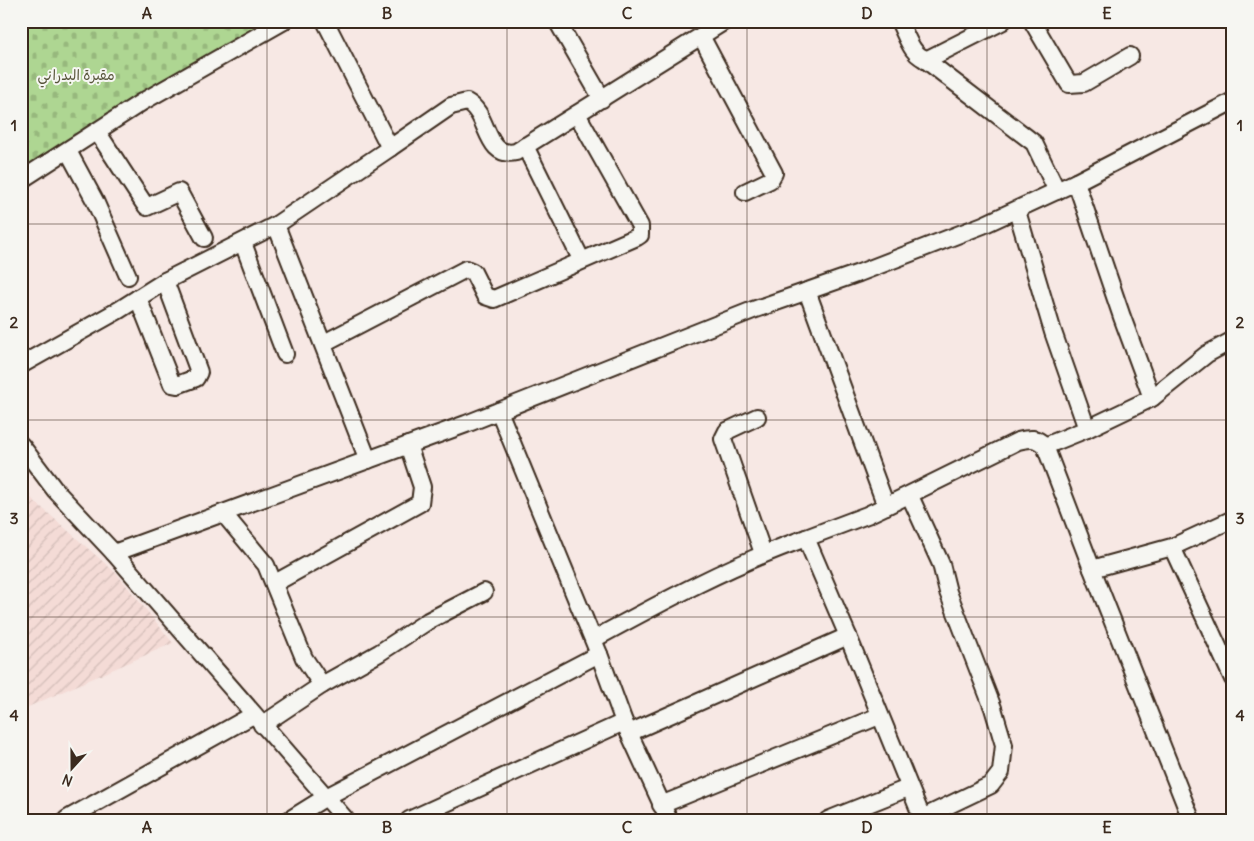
<svg xmlns="http://www.w3.org/2000/svg" width="1254" height="841" font-family="Delius,'Playpen Sans Arabic',sans-serif">
  <defs>
    <pattern id="industrial-furrows" width="10" height="10" patternUnits="userSpaceOnUse" patternTransform="scale(1.25)"><rect width="10" height="10" fill="#f4dbd6"/><path d="M-1 1l2-2M0 10L10 0M9 11l2-2" fill="none" stroke="#d2bcb7"/></pattern>
    <pattern id="cemetery-stones" width="16" height="16" patternUnits="userSpaceOnUse" patternTransform="scale(1.25)"><rect width="16" height="16" fill="#aed692"/><path d="M2 7V4a2 2 0 0 1 4 0v3zM10 15v-3a2 2 0 0 1 4 0v3z" fill="#97b87d"/></pattern>
  </defs>
  <rect width="100%" height="100%" fill="#f7e8e4"/>
  <filter id="ink" filterUnits="userSpaceOnUse"><feTurbulence type="fractalNoise" baseFrequency=".02" numOctaves="2"/><feDisplacementMap in="SourceGraphic" scale="10" xChannelSelector="R" yChannelSelector="G"/><feConvolveMatrix kernelMatrix="1 2 1 2 8 2 1 2 1" color-interpolation-filters="sRGB"/></filter>
  <g filter="url(#ink)">
    <path fill="url(#industrial-furrows)" d="M21 480 32 499 117 574 173 643 21 710Z"/>
    <path fill="url(#cemetery-stones)" stroke="#748058" d="M21 21H274L21 174Z"/>
    <g fill="none" stroke-linecap="round" stroke-linejoin="round">
      <defs>
        <g id="minor">
          <path d="M557 21 602 99"/>
          <path d="M899 21C906 34 912 58 928 59L1003 21"/>
          <path d="M1032 21 1069 84 1084 83 1130 56"/>
          <path d="M701 36 774 173 770 180 745 192"/>
          <path d="M923 58 1034 143 1057 191"/>
          <path d="M98 133 143 202 147 207 179 192 204 238"/>
          <path d="M525 146 581 259"/>
          <path d="M390 148 451 106 467 102C490 114 484 159 516 152L725 21"/>
          <path d="M68 151 95 201 128 276"/>
          <path d="M21 180 142 102 284 21"/>
          <path d="M1017 211 1053 332 1087 429 1152 398 1122 317 1076 182"/>
          <path d="M276 225 368 460"/>
          <path d="M243 243 285 354"/>
          <path d="M138 298 172 384 177 385 196 378 199 372 165 281"/>
          <path d="M324 343 466 269 473 272 485 296 494 299 637 237 640 235V226L577 114"/>
          <path d="M21 365 119 310 165 281 276 225 390 148 325 21"/>
          <path d="M1152 398 1207 354 1233 340"/>
          <path d="M757 417 727 431 723 439 763 553"/>
          <path d="M21 445 55 490 114 553 466 424 753 310 859 273 983 225 1076 182 1233 101"/>
          <path d="M1045 446 1087 429"/>
          <path d="M910 496 941 564 948 592 993 708 1004 745 1001 772 991 785 922 818"/>
          <path d="M886 506 1018 441C1030 438 1036 437 1045 446L1092 569 1172 547 1233 519"/>
          <path d="M223 513 266 565 304 658 322 685"/>
          <path d="M1172 547 1233 679"/>
          <path d="M114 553 326 797 599 654 499 411"/>
          <path d="M1092 569 1191 819"/>
          <path d="M275 583 420 503 422 487 408 445"/>
          <path d="M848 636 923 820"/>
          <path d="M594 639C662 602 732 564 806 538"/>
          <path d="M599 654 624 722 669 820"/>
          <path d="M262 725 322 685 379 653 428 621 484 592"/>
          <path d="M629 733 848 636 806 538 867 515 886 506 807 291"/>
          <path d="M661 805 879 716"/>
          <path d="M67 819 253 715"/>
          <path d="M289 820 326 797 346 820"/>
          <path d="M409 820 624 722"/>
          <path d="M828 820 908 788"/>
        </g>
      </defs>
      <use href="#minor" stroke="#3b2a1e" stroke-width="20"/>
      <use href="#minor" stroke="#f6f6f2" stroke-width="16"/>
    </g>
  </g>
  <path fill="none" stroke="#3b2a1e" stroke-width="1" stroke-opacity="0.55" d="M267 21V820M507 21V820M747 21V820M987 21V820M21 224H1233M21 420H1233M21 617H1233"/>
  <g text-anchor="middle" stroke-width="4" stroke-linejoin="round" paint-order="stroke">
    <g font-size="14" fill="#58553b" stroke="#f6f6f2">
      <text x="76" y="80">مقبرة البدراني</text>
    </g>
  </g>
  <rect width="1254" height="841" fill="none" stroke="#f6f6f2" stroke-width="55"/>
  <g transform="translate(72 768) rotate(201)" stroke="#f6f6f2" stroke-width="4" paint-order="stroke">
  <path d="M0-4L9 19L0 12L-9 19Z" fill="#3b2a1e"/>
  <text y="-8" font-size="14" font-weight="bold" text-anchor="middle" fill="#3b2a1e">N</text>
  </g>
  <rect x="28" y="28" width="1198" height="786" fill="none" stroke="#3b2a1e" stroke-width="2"/>
  <g font-size="16" text-anchor="middle" font-weight="bold" fill="#3b2a1e">
    <text x="147" y="19">A</text>
    <text x="387" y="19">B</text>
    <text x="627" y="19">C</text>
    <text x="867" y="19">D</text>
    <text x="1107" y="19">E</text>
    <text x="14" y="131">1</text>
    <text x="1240" y="131">1</text>
    <text x="14" y="328">2</text>
    <text x="1240" y="328">2</text>
    <text x="14" y="524">3</text>
    <text x="1240" y="524">3</text>
    <text x="14" y="721">4</text>
    <text x="1240" y="721">4</text>
    <text x="147" y="833">A</text>
    <text x="387" y="833">B</text>
    <text x="627" y="833">C</text>
    <text x="867" y="833">D</text>
    <text x="1107" y="833">E</text>
  </g>
</svg>
